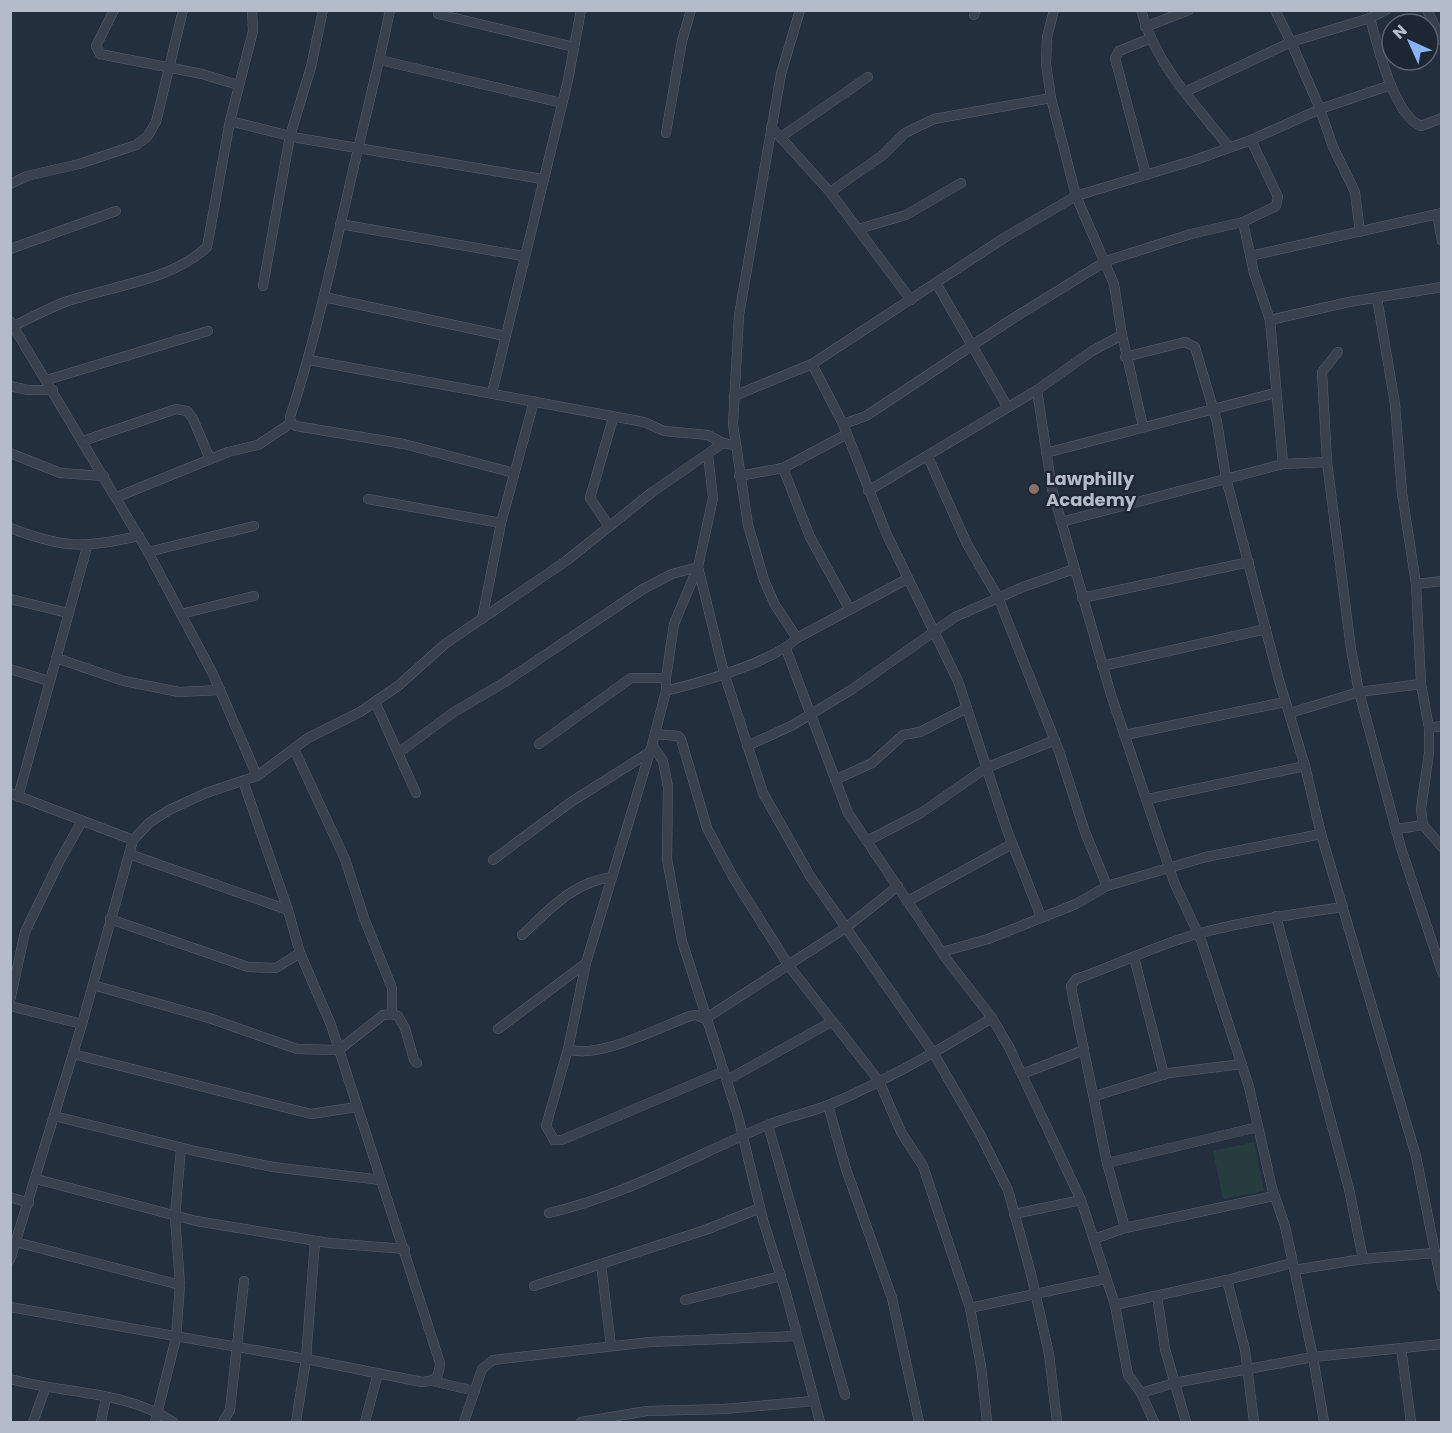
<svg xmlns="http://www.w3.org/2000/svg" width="1452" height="1433" font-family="Poppins,sans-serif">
  <rect width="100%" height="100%" fill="#242f3e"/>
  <path fill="#263c3f" d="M1254 1142 1264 1191 1223 1199 1213 1151Z"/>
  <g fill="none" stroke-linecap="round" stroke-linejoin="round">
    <defs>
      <g id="minor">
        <path d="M114 10 96 46 100 54 202 74 238 85"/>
        <path d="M252 10 253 31 230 121 298 138 542 179"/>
        <path d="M390 10C378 70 362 129 349 188 331 265 315 342 290 417L291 423 296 426 404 444 514 473"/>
        <path d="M1054 10 1047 37 1046 64 1051 98 1076 196 1114 284 1122 335 1092 351 1037 390 1052 489 1111 695 1174 882 1201 940 1249 1087 1272 1188 1285 1226 1313 1357 1324 1422"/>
        <path d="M1141 10C1155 64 1195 104 1229 147"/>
        <path d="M1275 10 1291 42 1320 109 1333 147 1355 192 1360 232"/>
        <path d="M1427 10 1442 41"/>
        <path d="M438 14 574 47"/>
        <path d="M974 15 976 10"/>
        <path d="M1370 18 1386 10"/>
        <path d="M1145 27 1189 10"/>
        <path d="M380 60 562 103"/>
        <path d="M1185 92 1291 42 1370 18C1377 44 1394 116 1421 126L1442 118"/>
        <path d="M771 127 830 192 911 300"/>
        <path d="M666 133 682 41 691 10"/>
        <path d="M781 137 868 77"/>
        <path d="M1146 175 1115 58 1119 51 1149 39"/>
        <path d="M10 184 27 176 79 164 136 145 147 137 156 122 183 10"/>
        <path d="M830 192 883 155 905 133 934 119 1051 98"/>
        <path d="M1437 214 1442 241"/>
        <path d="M1243 222 1254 273 1270 320 1283 464"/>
        <path d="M340 224 523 256"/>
        <path d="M858 229 906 215 961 183"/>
        <path d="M10 249 116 211"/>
        <path d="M1250 256 1442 213"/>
        <path d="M936 283 1007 406"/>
        <path d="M263 286 290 136 311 67 323 10"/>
        <path d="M324 297 505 336"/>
        <path d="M1377 298 1395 404 1402 493 1416 584 1421 684 1429 728V753L1421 809 1423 825"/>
        <path d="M1270 320 1349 302 1442 287"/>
        <path d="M10 321 148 552 213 674 257 776"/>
        <path d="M14 326C30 318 47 309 65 302 110 286 171 281 207 247L230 121"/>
        <path d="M1122 335 1143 426"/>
        <path d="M1338 352 1322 372 1327 462 1351 649 1359 692 1401 848 1442 972"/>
        <path d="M1125 357 1185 342 1195 347 1217 422 1226 478 1279 680 1305 766 1321 834 1416 1156 1442 1287"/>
        <path d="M309 360 644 422 664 431 708 435 723 443"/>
        <path d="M812 364 843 424 887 535 958 681 1007 830 1041 917"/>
        <path d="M47 380 208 331"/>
        <path d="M10 386 28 390H53"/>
        <path d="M492 393 568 80 581 10"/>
        <path d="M734 396 812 364 1004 238 1076 196 1195 160 1251 140 1320 109 1391 85"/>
        <path d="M843 424 866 416 1009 321 1106 261 1191 234 1243 222 1276 206 1278 197 1251 140"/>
        <path d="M847 434 783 468 810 537 849 608"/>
        <path d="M83 441 176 409 187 411 193 419 210 459"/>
        <path d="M10 453 60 473 104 476"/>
        <path d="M1046 453 1275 393"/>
        <path d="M708 455 713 498 698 567 674 624 666 678V691L652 745 663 761 668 787 667 859 682 941 738 1116 763 1220 786 1293 820 1422"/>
        <path d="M928 457 967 544 998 597 1059 751 1085 832 1107 886"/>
        <path d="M739 476 783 468"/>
        <path d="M868 491 1037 390"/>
        <path d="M117 497 228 452 258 445 291 423"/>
        <path d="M368 499 501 523"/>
        <path d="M1061 522 1283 464 1327 462"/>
        <path d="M609 526 590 498 613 418"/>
        <path d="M10 528C66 549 82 548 139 536"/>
        <path d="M148 552 254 526"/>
        <path d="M1416 584 1442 581"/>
        <path d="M1082 598 1249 562"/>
        <path d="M10 599 68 613"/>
        <path d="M181 614 254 596"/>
        <path d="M482 619 501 523 534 401"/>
        <path d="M797 638 775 605 764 580 748 525 733 424 739 315 781 74 800 10"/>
        <path d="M786 649 848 813 945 957 992 1018 1009 1047 1081 1200 1115 1305 1128 1375 1141 1393 1154 1422"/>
        <path d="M56 658 124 681 179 692 220 690"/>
        <path d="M1102 666 1266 629"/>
        <path d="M10 669 49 681"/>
        <path d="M666 691C702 682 771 663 797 638L907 579"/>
        <path d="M375 702 416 793"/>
        <path d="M1290 713 1359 692 1421 684"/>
        <path d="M1429 728 1442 726"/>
        <path d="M655 734 678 736 681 739 707 828 733 877 789 966 879 1081 901 1132 923 1166 970 1308 981 1366 987 1422"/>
        <path d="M1125 735 1285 702"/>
        <path d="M539 744 631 678H666"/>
        <path d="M652 745 586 963 568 1049 546 1126 554 1140H562L724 1071"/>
        <path d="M747 746 793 725 851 690 955 617 1023 587 1074 569"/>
        <path d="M294 749 345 859 364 918 392 988V1014"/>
        <path d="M398 753 454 712 505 682 643 589 672 574 698 567 724 673 763 793 810 876 934 1054 980 1134 1008 1190 1031 1274 1049 1354 1057 1422"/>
        <path d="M835 780 872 763 903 735 920 732 967 708"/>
        <path d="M10 793 133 840 149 823 169 810 206 793 257 776 308 738 360 712 398 686 445 644 566 561 651 493 723 443 734 445"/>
        <path d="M18 797 87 547"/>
        <path d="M1148 799 1305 766"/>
        <path d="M1397 829 1423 825 1442 847"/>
        <path d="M867 841 921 813 986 768 1055 740"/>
        <path d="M129 854 288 910"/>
        <path d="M493 860 571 802 650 752"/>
        <path d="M908 901 1012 844"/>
        <path d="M1276 916 1349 1189 1363 1259"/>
        <path d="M110 919 248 967 276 968 300 953"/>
        <path d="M522 935C550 909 573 882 612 877"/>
        <path d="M942 952 988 939 1076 904 1107 886 1206 857 1321 834"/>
        <path d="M1134 957 1164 1075"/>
        <path d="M93 985 209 1018 297 1049 339 1050 383 1015 392 1014 398 1016 405 1028 414 1060 417 1063"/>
        <path d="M10 1001 25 932 60 860 82 821"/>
        <path d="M10 1006 82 1024"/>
        <path d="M498 1029 586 963"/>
        <path d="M568 1049C597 1060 661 1027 690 1016L696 1015 705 1019 847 927 898 886"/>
        <path d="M73 1054 311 1114 357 1107"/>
        <path d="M1022 1074 1084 1050"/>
        <path d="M727 1080 831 1022"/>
        <path d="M1095 1096 1169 1073 1242 1064"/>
        <path d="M828 1105 846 1169 892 1298 919 1422"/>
        <path d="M54 1116 195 1151 273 1167 381 1180"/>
        <path d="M768 1125 845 1395"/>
        <path d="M1107 1163 1258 1127"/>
        <path d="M36 1179 196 1221 329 1243 405 1249"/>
        <path d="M10 1197 29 1203"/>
        <path d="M549 1213C626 1195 694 1156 765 1126 786 1117 809 1113 831 1104 887 1080 940 1050 992 1018"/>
        <path d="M1014 1214 1081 1200"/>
        <path d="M1125 1228 1107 1163 1072 992 1071 986 1076 979C1117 965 1156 945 1197 934 1245 921 1294 914 1343 907"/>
        <path d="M1094 1239 1125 1228 1274 1196"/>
        <path d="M16 1242 180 1285"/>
        <path d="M10 1260 82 1024 133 840"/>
        <path d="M601 1264 611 1346"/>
        <path d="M1294 1270 1363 1259 1434 1253"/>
        <path d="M1227 1280 1245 1350 1254 1422"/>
        <path d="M534 1286 708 1229 760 1208"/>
        <path d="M1157 1296 1165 1349 1186 1422"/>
        <path d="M685 1300 781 1276"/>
        <path d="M1115 1305 1227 1280 1292 1263"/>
        <path d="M10 1307 306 1359 422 1382C436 1381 439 1377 440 1363L331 1025 300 953 288 910 243 781"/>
        <path d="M970 1308 1105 1279"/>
        <path d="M1401 1348 1411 1422"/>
        <path d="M10 1379C64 1394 125 1390 173 1422"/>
        <path d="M432 1381 475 1391"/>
        <path d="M1141 1393 1174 1383 1313 1357 1442 1344"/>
        <path d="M33 1422 45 1389"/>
        <path d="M101 1422 106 1397"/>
        <path d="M155 1422 176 1338 180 1285 175 1216 181 1148"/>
        <path d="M223 1422 230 1410 244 1281"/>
        <path d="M296 1422 306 1359 315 1241"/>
        <path d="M365 1422 378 1373"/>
        <path d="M464 1422 482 1369 493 1360 650 1342 796 1336"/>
        <path d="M581 1422 647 1411 724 1409 814 1401"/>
      </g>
    </defs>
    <use href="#minor" stroke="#565f6c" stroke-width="10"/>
    <use href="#minor" stroke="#38414e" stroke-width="9"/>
  </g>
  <circle fill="#8d6e63" stroke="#1d2633" stroke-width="2" cx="1034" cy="489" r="6"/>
  <g text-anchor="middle" stroke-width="4.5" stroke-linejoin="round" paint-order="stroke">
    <g font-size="18" font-weight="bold" fill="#b4bcc9" stroke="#1d2633" text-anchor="start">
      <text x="1046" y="485">Lawphilly<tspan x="1046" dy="21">Academy</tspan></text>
    </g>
  </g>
  <rect width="1452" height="1433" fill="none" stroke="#b4bcc9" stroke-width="24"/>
  <g transform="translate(1410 42) rotate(315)"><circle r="28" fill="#1d2633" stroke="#59626f" stroke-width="1.5"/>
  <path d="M0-4.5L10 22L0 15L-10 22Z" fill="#8ab4f8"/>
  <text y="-9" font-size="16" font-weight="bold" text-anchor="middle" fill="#b4bcc9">N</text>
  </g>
</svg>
